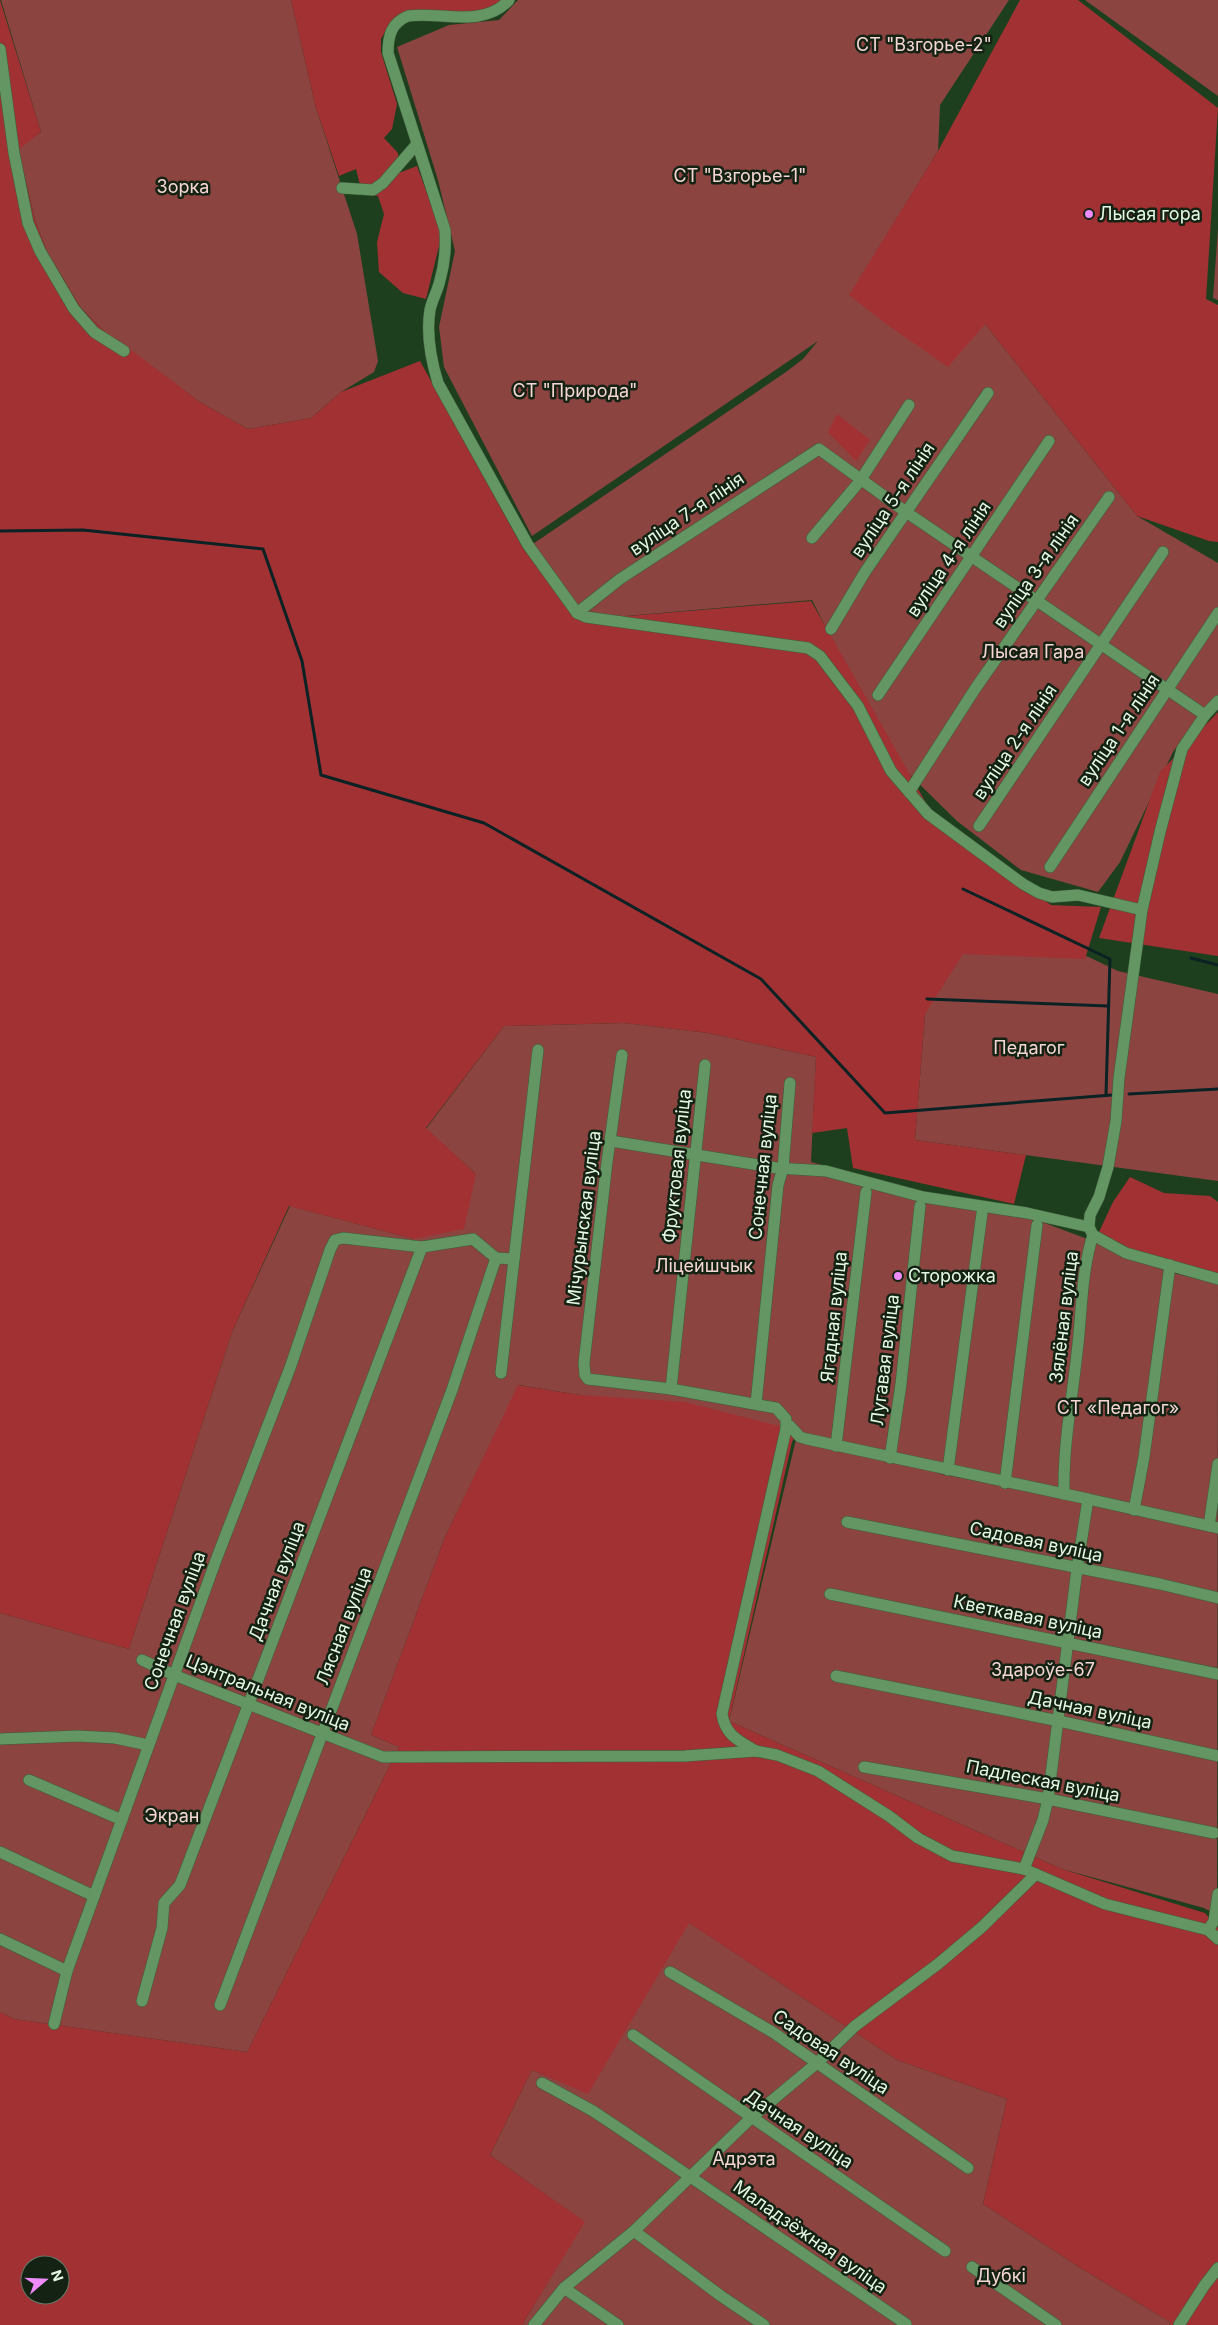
<svg xmlns="http://www.w3.org/2000/svg" width="1218" height="2325" font-family="Inter,sans-serif">
  <rect width="100%" height="100%" fill="#1e3f1e"/>
  <g fill="#8c4441">
    <path d="M1 0H291L316 108 357 234 378 361 374 372 341 392 311 418 248 429 200 402 109 336 81 308 47 252 35 220 18 149 41 132Z"/>
    <path d="M518 0H1009L940 105 938 151 850 295 985 324 1137 516 1218 563V695L1197 717 1173 752 1120 862 1098 892 1021 870 957 821 904 769 862 699 812 600 579 620 524 550 786 372 803 359 818 341 532 536 444 367 439 327 455 251 438 180 397 47 449 25 499 20Z"/>
    <path d="M1085 0H1218V96Z"/>
    <path d="M1218 229V300L1213 298Z"/>
    <path d="M960 896 1118 971 1218 994V1181L915 1140 925 1014Z"/>
    <path d="M624 1023 708 1033 816 1057 811 1162 1041 1222 1007 1486 930 1472 1007 1487 1042 1222 1170 1270 1116 1253 1169 1272 1218 1284 1217 1915 1204 1908 1062 1869 729 1721 798 1431 519 1385 445 1537 371 1735 399 1747 247 2052 14 2019 0 2012V1613L129 1649 232 1332 290 1206 414 1239 476 1174 426 1129 504 1026Z"/>
    <path d="M688 1922 897 2060 1007 2099 983 2204 1082 2269 1170 2322 1169 2325H522L584 2222 490 2155 532 2070 588 2093Z"/>
  </g>
  <g fill="#a23133" fill-rule="evenodd">
    <path d="M0 0 41 132 18 150 35 220 47 252 81 308 109 336 127 347 200 402 248 429 311 418 341 392 420 361 524 550 579 620 811 601 938 824 1051 905 1101 907 1085 959 963 954 925 1014 915 1140 1026 1155 1014 1204 853 1168 847 1128 812 1133 816 1057 708 1033 624 1023 504 1026 426 1128 476 1174 464 1229 414 1239 289 1206 232 1332 129 1649 0 1613Z"/>
    <path d="M291 0H509L493 12 419 14 388 27 381 39V52L397 104 392 129 384 138 398 153 399 173 417 166 442 234 426 299 403 293 379 272 377 242 384 214 378 196 362 193 356 169 339 176 316 108Z"/>
    <path d="M1020 0H1078L1218 108 1206 299 1218 305V542L1209 541 1137 516 985 324 948 367 885 323 849 295 938 151Z"/>
    <path d="M837 414 870 440 856 461 828 432Z"/>
    <path d="M1218 712V956L1099 938 1160 772Z"/>
    <path d="M1130 1177 1164 1193 1210 1196 1218 1202V1279L1170 1270 1099 1232 1113 1202Z"/>
    <path d="M518 1385 580 1395 685 1402 798 1431 792 1442 729 1721 1062 1869 1205 1913 1218 1928V2325H1169L1170 2322 1082 2269 983 2204 1007 2099 897 2060 689 1923 588 2094 532 2070 490 2155 585 2222 522 2325H0V2012L14 2019 247 2052 399 1747 371 1735 445 1537ZM30 2265H60V2295H30Z"/>
  </g>
  <g fill="none" stroke-linecap="round" stroke-linejoin="round">
    <g stroke="#0a2224" stroke-width="3">
      <path d="M0 531 83 530 263 549 302 661 321 775 484 823 761 979 885 1113 1112 1095"/>
      <path d="M963 889 1110 959 1106 1095"/>
      <path d="M1191 958 1218 965"/>
      <path d="M927 999 1108 1006"/>
      <path d="M1129 1094 1218 1089"/>
    </g>
    <defs>
      <g id="minor">
        <path d="M509 0C483 29 440 11 408 16 391 23 388 36 388 53L445 230C446 247 445 263 440 280 438 290 432 300 430 310 426 334 431 360 438 383L528 545 577 613 586 617 808 648 820 656 858 706 891 771 928 814 1023 884 1039 893 1052 897 1078 895 1142 910"/>
        <path d="M0 49 14 153 28 223 40 251 74 309 94 332 124 351"/>
        <path d="M342 188 373 190 383 183 416 145"/>
        <path d="M812 538 860 481 909 405"/>
        <path d="M577 613 620 579 819 449 906 512 1205 715"/>
        <path d="M831 629 865 572 988 393"/>
        <path d="M878 695 1049 441"/>
        <path d="M1218 701 1205 715 1182 749 1160 832 1142 910 1119 1078 1116 1121 1108 1167 1099 1197 1090 1215 1089 1227 1093 1235 1126 1253 1218 1279"/>
        <path d="M909 792 975 689 1109 497"/>
        <path d="M979 826 1163 552"/>
        <path d="M1050 867 1218 613"/>
        <path d="M622 1055 607 1162 584 1363 585 1375 588 1379 671 1389 776 1408 786 1419V1429L790 1426 800 1437 807 1439 1088 1499 1077 1569 1048 1799 1043 1820 1024 1869"/>
        <path d="M611 1141 777 1168 826 1171 923 1197 1027 1213 1089 1227"/>
        <path d="M422 1247 473 1239 496 1258 514 1259"/>
        <path d="M501 1373 538 1050"/>
        <path d="M671 1389 705 1065"/>
        <path d="M756 1404 778 1185 783 1168 790 1083"/>
        <path d="M836 1446 866 1192"/>
        <path d="M890 1458 901 1384 920 1206"/>
        <path d="M948 1470 982 1213"/>
        <path d="M1005 1483 1037 1225"/>
        <path d="M1064 1494C1063 1446 1072 1400 1077 1353 1082 1314 1081 1272 1093 1235"/>
        <path d="M1088 1499 1218 1528"/>
        <path d="M1134 1510 1144 1457 1170 1265"/>
        <path d="M847 1522 1160 1584 1218 1598"/>
        <path d="M1209 1526 1218 1464"/>
        <path d="M830 1594 1218 1674"/>
        <path d="M142 1660 174 1675 383 1757 685 1756 756 1751 777 1755 818 1771 889 1816 918 1838 952 1856 1024 1869 1105 1904 1208 1930 1218 1939"/>
        <path d="M836 1676 1059 1721 1218 1756"/>
        <path d="M0 1739 78 1736 115 1738 148 1745"/>
        <path d="M756 1751C739 1741 725 1735 722 1714L786 1429"/>
        <path d="M864 1767 1048 1799 1214 1833"/>
        <path d="M29 1780 122 1820"/>
        <path d="M0 1852 94 1896"/>
        <path d="M1208 1930 1214 1921 1218 1894"/>
        <path d="M0 1939 67 1971"/>
        <path d="M670 1972 774 2033 968 2168"/>
        <path d="M220 2005 452 1390 496 1258"/>
        <path d="M54 2024 67 1971 216 1560 290 1368 330 1250 335 1240 343 1238 422 1247 180 1885 164 1903 162 1928 142 2001"/>
        <path d="M633 2035 945 2251"/>
        <path d="M542 2083 593 2111 626 2133 906 2324"/>
        <path d="M634 2231 721 2296 764 2325"/>
        <path d="M972 2267 1056 2325"/>
        <path d="M564 2288 618 2325"/>
        <path d="M534 2325 564 2288 634 2231 751 2118 817 2063 855 2026 938 1964 982 1927 1036 1874"/>
        <path d="M1179 2325 1204 2286 1218 2268"/>
      </g>
    </defs>
    <use href="#minor" stroke="#3e5d3e" stroke-width="12"/>
    <use href="#minor" stroke="#639662" stroke-width="11"/>
  </g>
  <g fill="#ee8bf8" stroke="#132213" stroke-width="2">
    <circle cx="1089" cy="214" r="5"/>
    <circle cx="898" cy="1276" r="5"/>
  </g>
  <g text-anchor="middle" stroke-width="5" stroke-linejoin="round" paint-order="stroke">
    <g font-size="18" fill="#f5d6d3" stroke="#132213">
      <text x="924" y="51">СТ "Взгорье-2"</text>
      <text x="740" y="182">СТ "Взгорье-1"</text>
      <text x="183" y="193">Зорка</text>
      <text x="575" y="397">СТ "Природа"</text>
      <text x="1033" y="658">Лысая Гара</text>
      <text x="1029" y="1054">Педагог</text>
      <text x="704" y="1272">Ліцейшчык</text>
      <text x="1118" y="1414">СТ «Педагог»</text>
      <text x="1043" y="1676">Здароўе-67</text>
      <text x="172" y="1822">Экран</text>
      <text x="744" y="2165">Адрэта</text>
      <text x="1001" y="2282">Дубкі</text>
    </g>
    <g font-size="18" fill="#e5f8e3" stroke="#132213" text-anchor="start">
      <text x="1099" y="220">Лысая гора</text>
      <text x="908" y="1282">Сторожка</text>
    </g>
    <g font-size="18" fill="#e5f8e3" stroke="#132213">
      <text transform="translate(893 500) rotate(-56)" y="6">вуліца 5-я лінія</text>
      <text transform="translate(687 514) rotate(-34)" y="6">вуліца 7-я лінія</text>
      <text transform="translate(949 559) rotate(-56)" y="6">вуліца 4-я лінія</text>
      <text transform="translate(1036 571) rotate(-55)" y="6">вуліца 3-я лінія</text>
      <text transform="translate(1119 730) rotate(-56)" y="6">вуліца 1-я лінія</text>
      <text transform="translate(1015 742) rotate(-56)" y="6">вуліца 2-я лінія</text>
      <text transform="translate(677 1166) rotate(-84)" y="6">Фруктовая вуліца</text>
      <text transform="translate(763 1167) rotate(-84)" y="6">Сонечная вуліца</text>
      <text transform="translate(584 1218) rotate(-83)" y="6">Мічурынская вуліца</text>
      <text transform="translate(834 1317) rotate(-84)" y="6">Ягадная вуліца</text>
      <text transform="translate(1064 1317) rotate(-83)" y="6">Зялёная вуліца</text>
      <text transform="translate(885 1360) rotate(-83)" y="6">Лугавая вуліца</text>
      <text transform="translate(1036 1542) rotate(12)" y="6">Садовая вуліца</text>
      <text transform="translate(277 1581) rotate(-69)" y="6">Дачная вуліца</text>
      <text transform="translate(1028 1617) rotate(12)" y="6">Кветкавая вуліца</text>
      <text transform="translate(175 1621) rotate(-70)" y="6">Сонечная вуліца</text>
      <text transform="translate(344 1626) rotate(-69)" y="6">Лясная вуліца</text>
      <text transform="translate(268 1693) rotate(22)" y="6">Цэнтральная вуліца</text>
      <text transform="translate(1090 1710) rotate(12)" y="6">Дачная вуліца</text>
      <text transform="translate(1043 1781) rotate(11)" y="6">Падлеская вуліца</text>
      <text transform="translate(831 2052) rotate(34)" y="6">Садовая вуліца</text>
      <text transform="translate(799 2129) rotate(34)" y="6">Дачная вуліца</text>
      <text transform="translate(810 2237) rotate(35)" y="6">Маладзёжная вуліца</text>
    </g>
  </g>
  <g transform="translate(45 2280) rotate(71)"><circle r="24" fill="#132213" stroke="#677866"/>
  <path d="M0-4L9 19L0 12L-9 19Z" fill="#ee8bf8"/>
  <text y="-8" font-size="14" font-weight="bold" text-anchor="middle" fill="#e5f8e3">N</text>
  </g>
</svg>
